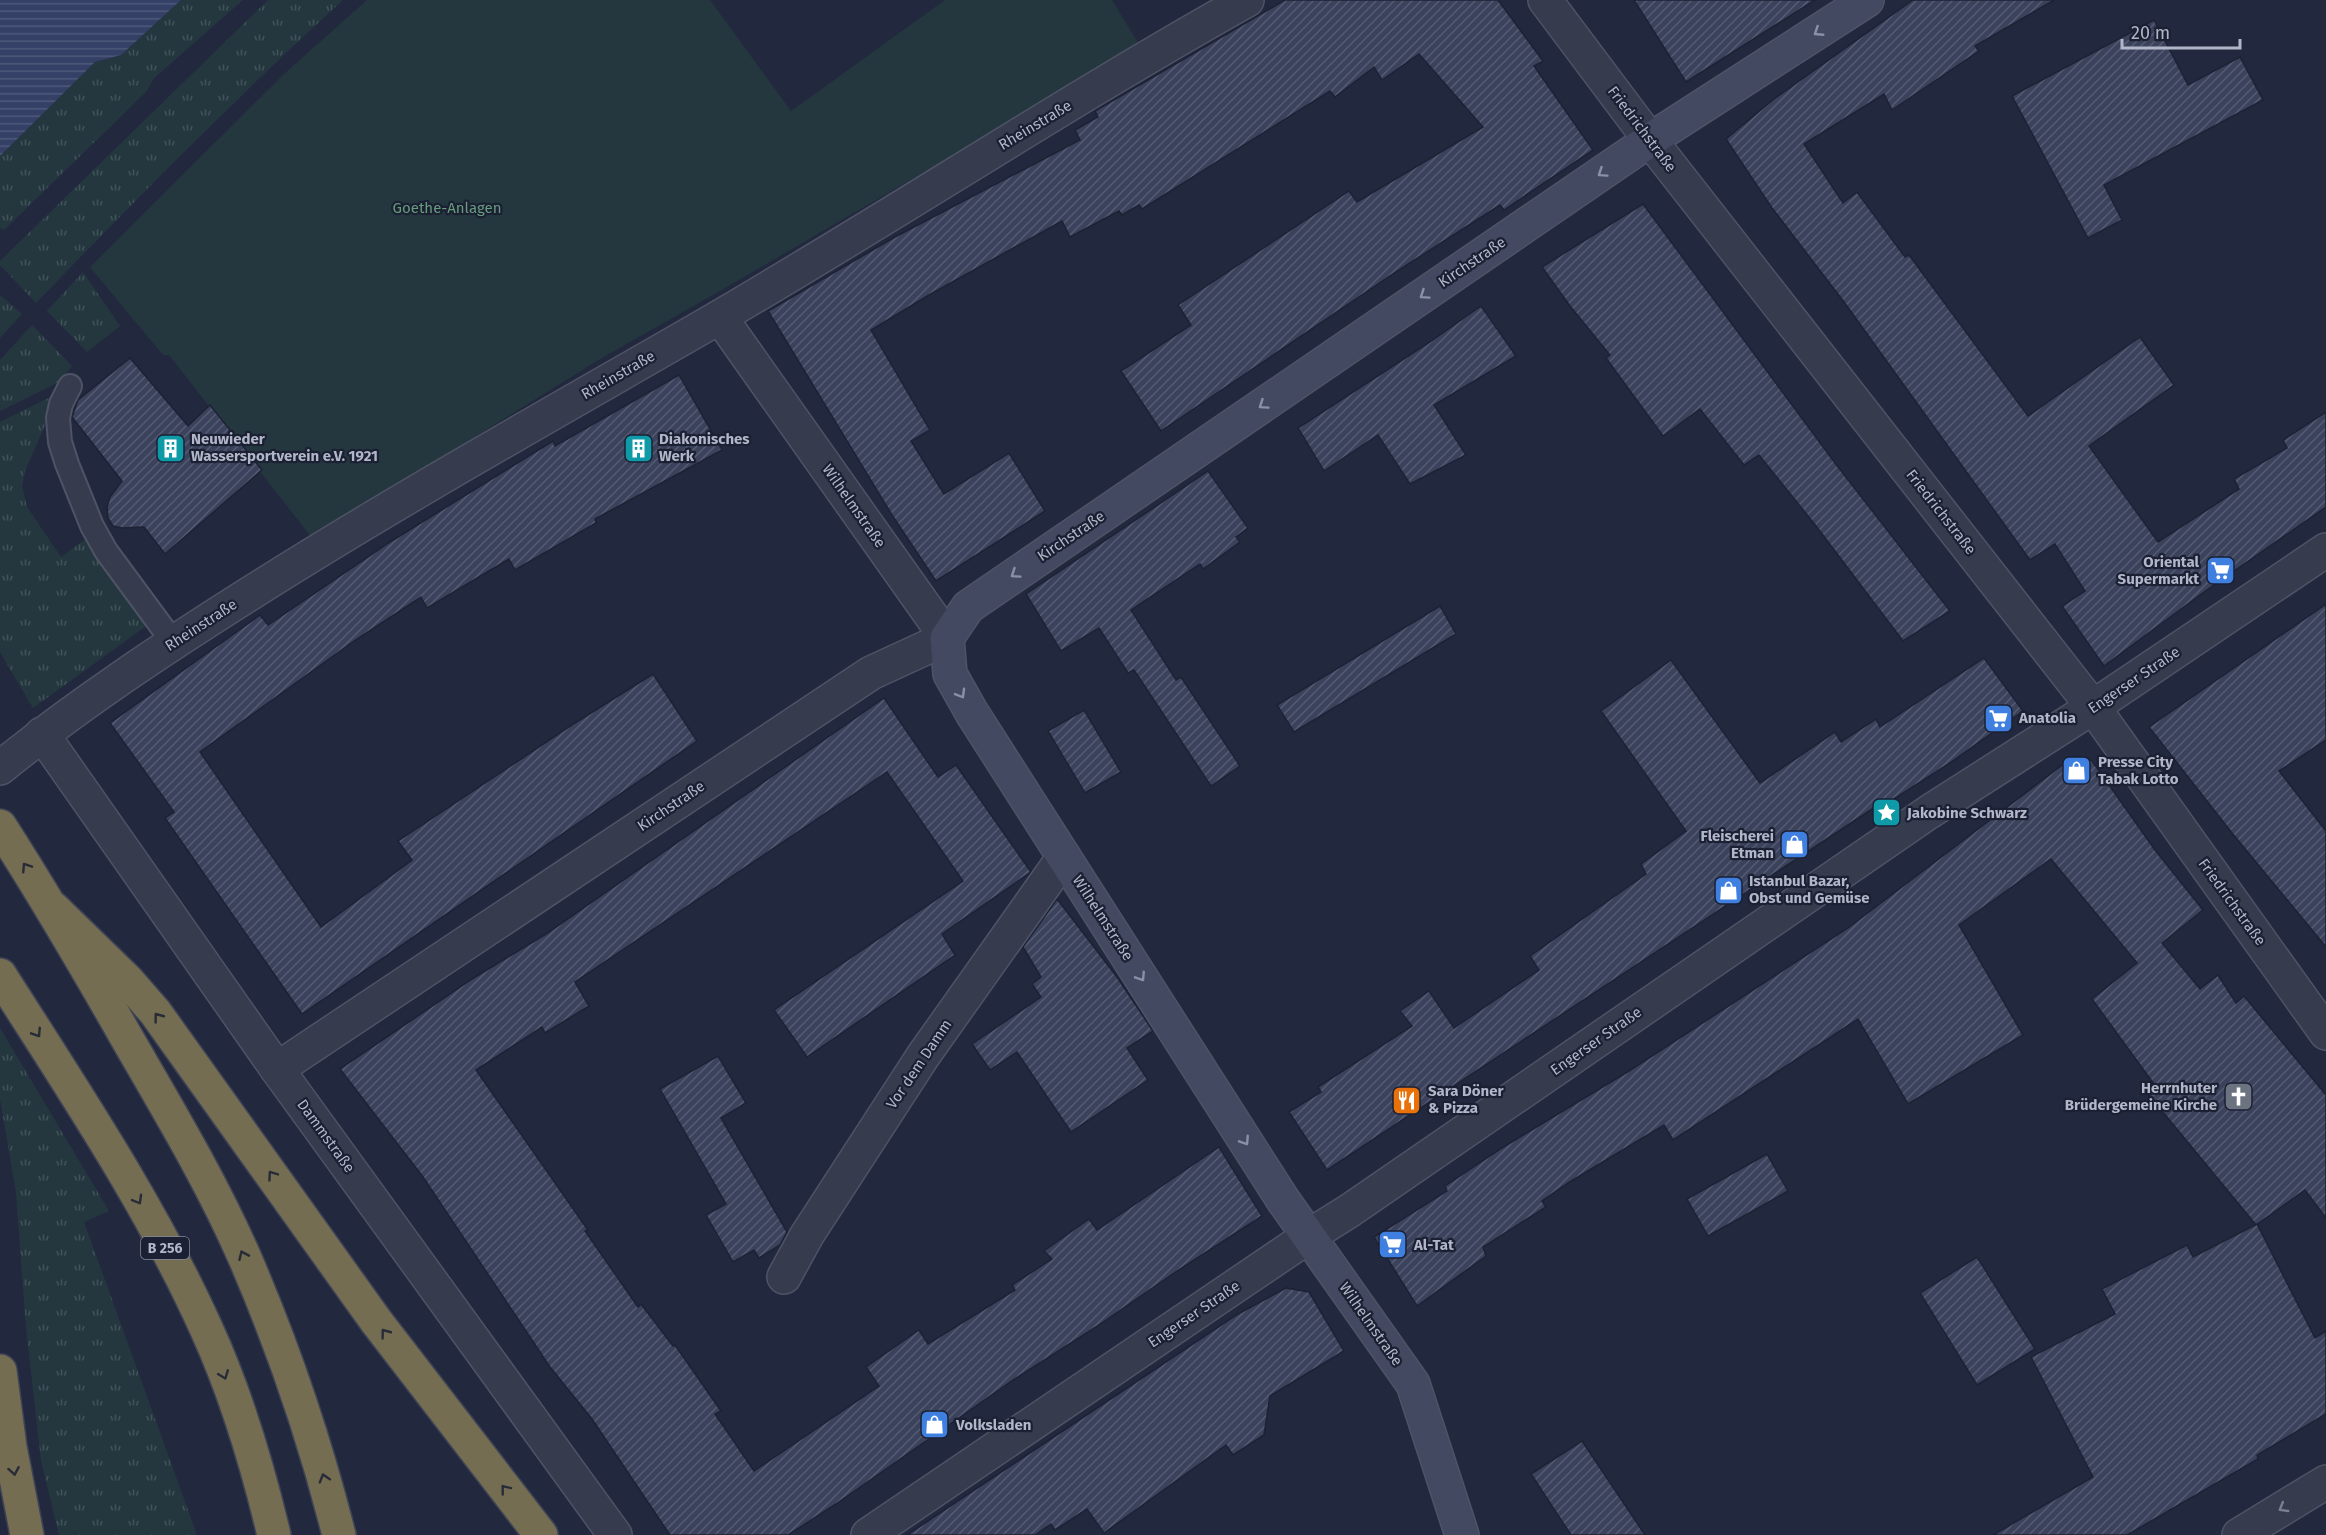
<svg xmlns="http://www.w3.org/2000/svg" width="2326" height="1535" font-family="'Fira Sans',sans-serif">
  <defs>
    <pattern id="grass-tufts" width="24" height="20" patternUnits="userSpaceOnUse" patternTransform="scale(1.5)"><rect width="24" height="20" fill="#24373f"/><path d="M3 7l-1-3M5 7V3M7 7l1-3M15 17l-1-3M17 17v-4M19 17l1-3" fill="none" stroke="#415259"/></pattern>
    <pattern id="water-rules" width="6" height="5" patternUnits="userSpaceOnUse" patternTransform="scale(1.5)"><rect width="6" height="5" fill="#344066"/><path d="M0 2.5h6" fill="none" stroke="#4f597b"/></pattern>
    <pattern id="building-hatch" width="6" height="6" patternUnits="userSpaceOnUse" patternTransform="scale(1.5)"><rect width="6" height="6" fill="#3b425c"/><path d="M-1 1l2-2M0 6l6-6M5 7l2-2" fill="none" stroke="#555b72"/></pattern>
  </defs>
  <rect width="100%" height="100%" fill="#22283e"/>
  <g fill="url(#grass-tufts)">
    <path d="M181 0H243L154 78 146 92 4 230 0 228V156L95 62 121 55Z"/>
    <path d="M268 0H343C237 97 136 199 36 303L0 265V261Z"/>
    <path d="M83 272 120 326 87 352 47 311Z"/>
    <path d="M0 295 22 314 0 338Z"/>
    <path d="M32 325 72 366 59 382 0 411V360Z"/>
    <path d="M59 393 25 471 22 487 27 507 61 557 87 538 149 624 33 708 0 652V422Z"/>
    <path d="M0 1028 109 1211 84 1222 197 1535H59L41 1460 26 1328 16 1193 0 1099Z"/>
  </g>
  <path fill="#24373f" d="M367 0H710L791 111 945 0H1112L1140 46 720 291 600 359 312 538 169 355H163L90 267 285 73Z"/>
  <path fill="url(#water-rules)" d="M0 0H181L121 55 95 62 0 156Z"/>
  <g fill="url(#building-hatch)" stroke="#1d2235" stroke-width="1.5">
    <path d="M1285 0H1498L1543 61 1534 66 1593 150 1504 210 1500 205 1399 270 1161 431 1121 371 1191 325 1178 305 1349 191 1357 202 1483 127 1419 54 1382 80 1374 67 1335 97 1330 91 1142 209 1139 205 1122 215 1119 211 1070 237 1062 221 929 295 871 330 930 430 911 441 944 494 1009 453 1045 511 936 581 892 515 768 311 895 237 1080 140 1075 130 1098 117 1095 111Z"/>
    <path d="M1634 0H1815L1686 82Z"/>
    <path d="M1913 0H2054L1975 46 1979 51 1892 110 1884 94 1804 144 1843 203 1857 192 1905 257 1909 255 2028 416 2140 337 2174 385 2089 446 2158 542 2239 489 2234 479 2287 448 2283 440 2326 412V507L2204 592 2104 666 2062 606 2085 591 2055 544 2030 560 1844 302 1772 208 1726 139 1774 99Z"/>
    <path d="M2154 20 2188 85 2240 57 2263 100 2104 185 2122 220 2088 238 2012 96Z"/>
    <path d="M1643 204 1835 463 1950 611 1903 641 1816 526 1759 455 1744 465 1700 409 1663 436 1606 358 1610 355 1570 306 1542 267Z"/>
    <path d="M1481 306 1516 356 1434 405 1466 455 1410 484 1378 435 1324 471 1298 428 1430 342Z"/>
    <path d="M130 358 188 426 210 405 262 470 165 554 144 527 122 528 113 526 108 518 107 507 110 497 122 481 72 417 78 400Z"/>
    <path d="M679 375 722 450 595 519 596 523 515 570 509 559 427 608 421 597 354 641 200 752 321 927 412 860 398 841 575 723 653 674 697 741 302 1014 165 818 174 812 110 723 260 615 268 625 390 542 553 441 555 446Z"/>
    <path d="M1208 471 1248 528 1236 537 1240 542 1203 569 1200 564 1131 610 1176 680 1181 677 1240 766 1211 786 1134 670 1128 673 1099 628 1061 651 1026 594Z"/>
    <path d="M2326 604V740L2279 771 2326 831V947L2232 833 2149 727Z"/>
    <path d="M1440 606 1456 634 1294 732 1277 705Z"/>
    <path d="M1984 658 2023 711 1947 765 1883 806 1881 803 1327 1170 1289 1112 1321 1092 1318 1087 1412 1026 1400 1011 1429 991 1454 1028 1539 970 1530 956 1646 874 1641 864 1686 831 1601 711 1671 660 1760 783 1835 732 1841 742 1876 719 1880 727Z"/>
    <path d="M884 698 938 777 956 765 1031 872 942 934 955 955 807 1057 774 1010 963 881 887 772 575 982 589 1006 545 1033 542 1027 476 1070 588 1230 585 1231 638 1307 641 1304 673 1346 675 1345 721 1411 715 1414 754 1471 879 1386 866 1367 919 1330 928 1344 1015 1290 1012 1285 1052 1259 1044 1251 1089 1219 1097 1230 1219 1147 1262 1216 1177 1271 1096 1327 1013 1380 836 1504 788 1535H670L592 1419 550 1367 423 1177 340 1069 472 979 546 934Z"/>
    <path d="M1084 710 1121 772 1085 793 1048 731Z"/>
    <path d="M2074 756 2092 761 2155 850 2203 910 2162 943 2200 989 2218 975 2236 1003 2244 996 2326 1095V1218L2305 1190 2256 1225 2148 1094 2156 1087 2092 999 2137 963 2051 859 1959 925 2023 1035 1908 1104 1858 1019 1673 1140 1664 1125 1568 1183 1542 1201 1546 1207 1483 1247 1486 1256 1417 1306 1374 1237 1447 1191 1445 1186 1502 1148 1629 1071 1848 928Z"/>
    <path d="M1057 899 1117 977 1153 1031 1127 1048 1148 1080 1071 1132 1017 1052 990 1070 972 1044 1041 997 1032 984 1041 977 1023 947Z"/>
    <path d="M718 1056 746 1103 721 1118 787 1232 780 1245 759 1258 754 1250 733 1262 706 1215 726 1204 660 1089Z"/>
    <path d="M1767 1154 1788 1191 1708 1236 1687 1199Z"/>
    <path d="M2257 1224 2315 1338 2326 1331V1414L2257 1455 2258 1459 2127 1535H1993L2093 1477 2031 1357 2115 1314 2102 1289 2187 1245 2193 1257Z"/>
    <path d="M1977 1257 2035 1349 1977 1385 1920 1293Z"/>
    <path d="M1286 1288 1309 1292 1344 1351 1270 1396 1264 1435 1233 1455 1226 1445 1104 1533 1087 1509 1055 1530 1051 1524 1035 1535H907L1238 1314Z"/>
    <path d="M1582 1441 1645 1535H1571L1531 1474Z"/>
  </g>
  <g fill="none" stroke-linecap="round" stroke-linejoin="round">
    <defs>
      <path id="lane" d="M70 386 61 404 58 418 60 442 67 464 92 526 106 551 173 642"/>
      <g id="street">
        <path d="M1545 0 1650 140 2093 707 2326 1033"/>
        <path d="M42 734 277 1069 615 1535"/>
        <path d="M0 768C80 703 167 646 254 591 401 498 553 413 704 326 887 220 1063 103 1247 0"/>
        <path d="M277 1069 871 673 947 638 720 317"/>
        <path d="M784 1277 807 1235 923 1056 1064 857"/>
        <path d="M868 1535 1309 1236 1349 1211 1929 812 2093 707 2326 550"/>
        <path d="M2239 1535 2326 1482"/>
      </g>
      <path id="secondary" d="M1462 1535 1413 1384 1283 1200 972 713 950 674 947 638 968 607 1650 140 1867 0"/>
      <g id="highway">
        <path d="M0 826C45 896 87 968 128 1040 169 1111 211 1181 244 1256 283 1346 315 1440 339 1535"/>
        <path d="M53 908 128 981 155 1012 376 1321 541 1535"/>
        <path d="M0 975C73 1090 150 1204 206 1328 235 1391 258 1468 274 1535"/>
        <path d="M0 1371 10 1447 27 1535"/>
      </g>
    </defs>
    <use href="#lane" stroke="#4e5366" stroke-width="26"/>
    <use href="#street" stroke="#4e5366" stroke-width="36"/>
    <use href="#secondary" stroke="#4e5366" stroke-width="36"/>
    <use href="#highway" stroke="#3e4356" stroke-width="36"/>
    <use href="#lane" stroke="#363b4e" stroke-width="22"/>
    <use href="#street" stroke="#363b4e" stroke-width="33"/>
    <use href="#secondary" stroke="#434961" stroke-width="33"/>
    <use href="#highway" stroke="#756d52" stroke-width="33"/>
  </g>
  <defs><path id="oneway-chevron" d="M-2-3.5L2.5 0L-2 3.5" fill="none" stroke-width="1.6" stroke-linecap="round" stroke-linejoin="round" transform="scale(1.5)"/></defs>
  <g stroke="#8a90a5">
    <use href="#oneway-chevron" transform="translate(1818 32) rotate(147)"/>
    <use href="#oneway-chevron" transform="translate(1602 173) rotate(146)"/>
    <use href="#oneway-chevron" transform="translate(1424 295) rotate(146)"/>
    <use href="#oneway-chevron" transform="translate(1263 405) rotate(146)"/>
    <use href="#oneway-chevron" transform="translate(1015 574) rotate(146)"/>
    <use href="#oneway-chevron" transform="translate(961 694) rotate(60)"/>
    <use href="#oneway-chevron" transform="translate(1141 977) rotate(57)"/>
    <use href="#oneway-chevron" transform="translate(1245 1141) rotate(57)"/>
  </g>
  <g stroke="#282c38">
    <use href="#oneway-chevron" transform="translate(26 867) rotate(-123)"/>
    <use href="#oneway-chevron" transform="translate(158 1017) rotate(-127)"/>
    <use href="#oneway-chevron" transform="translate(37 1033) rotate(57)"/>
    <use href="#oneway-chevron" transform="translate(272 1175) rotate(-125)"/>
    <use href="#oneway-chevron" transform="translate(138 1200) rotate(60)"/>
    <use href="#oneway-chevron" transform="translate(243 1255) rotate(-114)"/>
    <use href="#oneway-chevron" transform="translate(385 1333) rotate(-127)"/>
    <use href="#oneway-chevron" transform="translate(224 1375) rotate(69)"/>
    <use href="#oneway-chevron" transform="translate(14 1471) rotate(80)"/>
    <use href="#oneway-chevron" transform="translate(324 1478) rotate(-107)"/>
    <use href="#oneway-chevron" transform="translate(505 1489) rotate(-128)"/>
  </g>
  <use stroke="#7a7f92" href="#oneway-chevron" transform="translate(2283 1508) rotate(149)"/>
  <defs>
    <symbol id="building-square" viewBox="-11 -11 22 22"><rect x="-9" y="-9" width="18" height="18" rx="4" fill="#0f9aa8" stroke="#1b2033"/><path d="M-4-6H4V6H1V3H-1V6H-4ZM-2.5-4.3h1.7v1.8h-1.7ZM.8-4.3h1.7v1.8H.8ZM-2.5-1h1.7V.8h-1.7ZM.8-1h1.7V.8H.8Z" fill="#fff"/></symbol>
    <symbol id="supermarket-square" viewBox="-11 -11 22 22"><rect x="-9" y="-9" width="18" height="18" rx="4" fill="#3f7fe0" stroke="#1b2033"/><path d="M-6-5.5h2.5l.6 2H6L4.5 2H-2.5L-4.4-4H-6ZM-1.5 3.2a1.3 1.3 0 1 0 .1 0ZM3 3.2a1.3 1.3 0 1 0 .1 0Z" fill="#fff"/></symbol>
    <symbol id="shop-square" viewBox="-11 -11 22 22"><rect x="-9" y="-9" width="18" height="18" rx="4" fill="#3f7fe0" stroke="#1b2033"/><path d="M-5-2.5h2.3a2.7 3.5 0 0 1 5.4 0H5L5.5 6h-11ZM-1.5-2.5h3a1.5 2.3 0 0 0-3 0Z" fill="#fff"/></symbol>
    <symbol id="sight-square" viewBox="-11 -11 22 22"><rect x="-9" y="-9" width="18" height="18" rx="4" fill="#0f9aa8" stroke="#1b2033"/><path d="M0-6L1.8-2.2L6-1.7L2.9 1.2L3.7 5.4L0 3.3L-3.7 5.4L-2.9 1.2L-6-1.7L-1.8-2.2Z" fill="#fff"/></symbol>
    <symbol id="church-square" viewBox="-11 -11 22 22"><rect x="-9" y="-9" width="18" height="18" rx="4" fill="#6b7280" stroke="#1b2033"/><path d="M-1.2-6h2.4v3.5h3.3v2.4h-3.3V6h-2.4V-.1h-3.3v-2.4h3.3Z" fill="#fff"/></symbol>
    <symbol id="restaurant-square" viewBox="-11 -11 22 22"><rect x="-9" y="-9" width="18" height="18" rx="4" fill="#e8710a" stroke="#1b2033"/><path d="M-5-6h1v4h1v-4h1v4h1v-4h1v5L-1.5 .5V6h-2V.5L-5-1ZM5-6V6H3V1.5H1.5Q1.5-4 5-6Z" fill="#fff"/></symbol>
  </defs>
  <g fill-rule="evenodd">
    <use href="#building-square" x="154" y="432" width="33" height="33"/>
    <use href="#building-square" x="622" y="432" width="33" height="33"/>
    <use href="#supermarket-square" x="2204" y="554" width="33" height="33"/>
    <use href="#supermarket-square" x="1982" y="702" width="33" height="33"/>
    <use href="#shop-square" x="2060" y="754" width="33" height="33"/>
    <use href="#sight-square" x="1870" y="796" width="33" height="33"/>
    <use href="#shop-square" x="1778" y="828" width="33" height="33"/>
    <use href="#shop-square" x="1712" y="874" width="33" height="33"/>
    <use href="#church-square" x="2222" y="1080" width="33" height="33"/>
    <use href="#restaurant-square" x="1390" y="1084" width="33" height="33"/>
    <use href="#supermarket-square" x="1376" y="1228" width="33" height="33"/>
    <use href="#shop-square" x="918" y="1408" width="33" height="33"/>
  </g>
  <g text-anchor="middle" stroke-width="4.5" stroke-linejoin="round" paint-order="stroke">
    <rect fill="#1b2033" stroke="#84899c" stroke-width="1.5" x="141" y="1237" width="48" height="22" rx="4.5"/>
    <g font-size="14" font-weight="bold" fill="#b1b6c9">
      <text x="165" y="1253">B 256</text>
    </g>
    <g font-size="15" fill="#b1b6c9" stroke="#1b2033">
      <text transform="translate(1035 125) rotate(-31)" y="5">Rheinstraße</text>
      <text transform="translate(1642 129) rotate(53)" y="5">Friedrichstraße</text>
      <text transform="translate(1472 262) rotate(-34)" y="5">Kirchstraße</text>
      <text transform="translate(618 375) rotate(-30)" y="5">Rheinstraße</text>
      <text transform="translate(854 506) rotate(55)" y="5">Wilhelmstraße</text>
      <text transform="translate(1941 512) rotate(52)" y="5">Friedrichstraße</text>
      <text transform="translate(1071 536) rotate(-34)" y="5">Kirchstraße</text>
      <text transform="translate(201 625) rotate(-33)" y="5">Rheinstraße</text>
      <text transform="translate(2134 680) rotate(-34)" y="5">Engerser Straße</text>
      <text transform="translate(671 806) rotate(-34)" y="5">Kirchstraße</text>
      <text transform="translate(2232 902) rotate(54)" y="5">Friedrichstraße</text>
      <text transform="translate(1103 918) rotate(57)" y="5">Wilhelmstraße</text>
      <text transform="translate(1596 1041) rotate(-35)" y="5">Engerser Straße</text>
      <text transform="translate(919 1064) rotate(-56)" y="5">Vor dem Damm</text>
      <text transform="translate(326 1136) rotate(54)" y="5">Dammstraße</text>
      <text transform="translate(1194 1314) rotate(-34)" y="5">Engerser Straße</text>
      <text transform="translate(1371 1324) rotate(55)" y="5">Wilhelmstraße</text>
    </g>
    <g font-size="15" fill="#679c7d" stroke="#1b2033">
      <text x="447" y="213">Goethe-Anlagen</text>
    </g>
    <g font-size="15" font-weight="bold" fill="#b1b6c9" stroke="#1b2033" text-anchor="start">
      <text x="191" y="444">Neuwieder<tspan x="191" dy="17">Wassersportverein e.V. 1921</tspan></text>
      <text x="659" y="444">Diakonisches<tspan x="659" dy="17">Werk</tspan></text>
      <text x="2199" y="567" text-anchor="end">Oriental<tspan x="2199" dy="17">Supermarkt</tspan></text>
      <text x="2019" y="723">Anatolia</text>
      <text x="2098" y="767">Presse City<tspan x="2098" dy="17">Tabak Lotto</tspan></text>
      <text x="1907" y="818">Jakobine Schwarz</text>
      <text x="1774" y="841" text-anchor="end">Fleischerei<tspan x="1774" dy="17">Etman</tspan></text>
      <text x="1749" y="886">Istanbul Bazar,<tspan x="1749" dy="17">Obst und Gemüse</tspan></text>
      <text x="2217" y="1093" text-anchor="end">Herrnhuter<tspan x="2217" dy="17">Brüdergemeine Kirche</tspan></text>
      <text x="1428" y="1096">Sara Döner<tspan x="1428" dy="17">&amp; Pizza</tspan></text>
      <text x="1414" y="1250">Al-Tat</text>
      <text x="956" y="1430">Volksladen</text>
    </g>
  </g>
  <path d="M2122 39v9h118v-9" fill="none" stroke="#b1b6c9" stroke-width="3"/>
  <text x="2131" y="39" font-size="18" fill="#b1b6c9" stroke="#1b2033" stroke-width="4.5" paint-order="stroke">20 m</text>
</svg>
